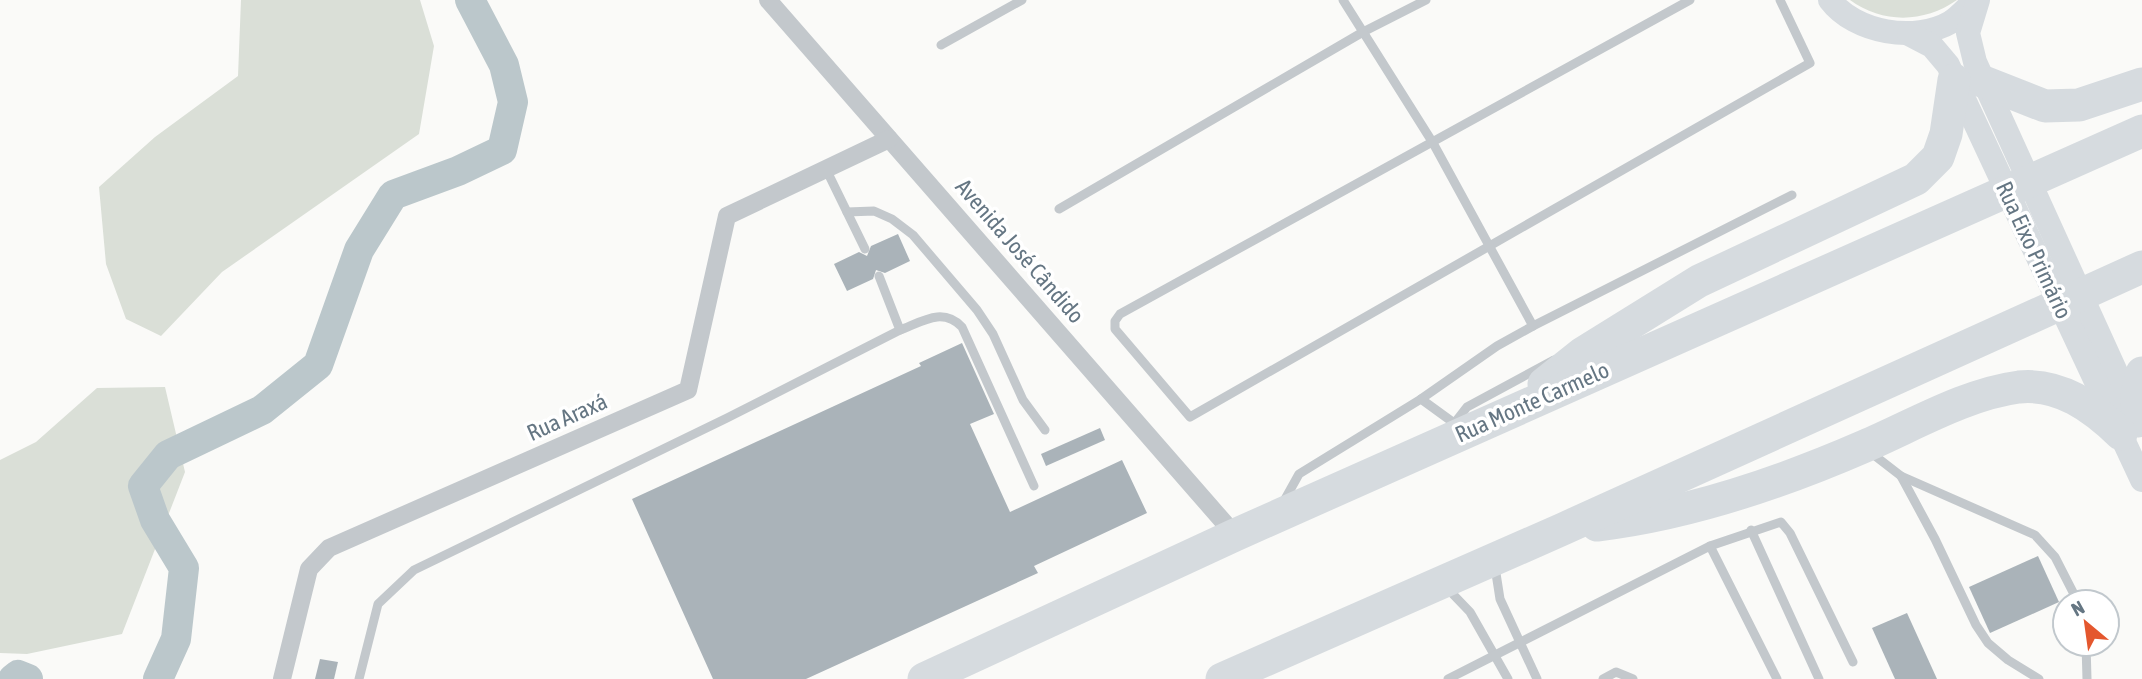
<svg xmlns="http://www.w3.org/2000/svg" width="2142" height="679" font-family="'Asap Condensed',sans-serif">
  <rect width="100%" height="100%" fill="#fafaf8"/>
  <g fill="#dadfd7">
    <path d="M241 0H420L434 46 419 134 222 272 161 336 126 319 106 264 99 187 155 137 238 76Z"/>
    <path d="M1850 0H1957C1924 23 1883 24 1850 0Z"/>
    <path d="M165 387 185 472 122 634 27 654 0 653V460L36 442 97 388Z"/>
  </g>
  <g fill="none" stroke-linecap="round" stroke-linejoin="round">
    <g stroke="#bbc7cb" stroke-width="30">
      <path d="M13 679 18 675 28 679"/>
      <path d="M158 679 176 639 184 568 155 520 143 486 168 455 262 410 318 365 359 250 393 195 458 171 502 150 513 102 504 65 470 0"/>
    </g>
  </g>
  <g fill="#aab3b9">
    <path d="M898 234 910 261 885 273 876 270 873 279 847 291 834 264 859 252 867 256 871 246Z"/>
    <path d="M962 343 994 414 970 424 1010 512 1122 460 1147 513 1034 566 1038 573 806 679H713L632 499 921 366 919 363Z"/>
    <path d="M1100 428 1105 440 1046 466 1041 454Z"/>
    <path d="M2038 556 2059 602 1990 633 1969 587Z"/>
    <path d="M1907 613 1937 679H1895L1872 628Z"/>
    <path d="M320 659 338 662 334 679H315Z"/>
  </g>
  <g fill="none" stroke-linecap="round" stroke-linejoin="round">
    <g stroke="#c3c8cc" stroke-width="9">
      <path d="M1690 0 1120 314 1115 321V329L1190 417 1810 63 1780 0"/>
      <path d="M941 45 1022 0"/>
      <path d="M826 169 865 249"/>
      <path d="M1059 209 1363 32 1426 0"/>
      <path d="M847 212 874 211 892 219 913 235 977 310 993 334 1023 400 1045 430"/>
      <path d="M1533 326 1792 195"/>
      <path d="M900 330C923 321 943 307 962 327L1034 486"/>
      <path d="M1421 399 1454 423"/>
      <path d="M1453 425 1467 407 1554 360"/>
      <path d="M1870 452 1901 476 2035 535 2055 557 2078 602"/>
      <path d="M1901 476 1935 539 1976 625 1988 643 2008 660 2039 679"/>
      <path d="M1284 501 1299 474 1421 399 1497 346 1533 326 1433 143 1343 0"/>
      <path d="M1751 530 1819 679"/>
      <path d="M1710 546 1777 679"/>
      <path d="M1495 567 1500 599 1537 679"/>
      <path d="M1446 587 1470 612 1508 679"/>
      <path d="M2086 644 2087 679"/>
      <path d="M359 679 378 604 414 570 727 418 900 330 879 276"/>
      <path d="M1448 679 1710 546 1781 522 1790 533 1853 662"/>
      <path d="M1603 679 1616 672 1633 679"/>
    </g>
    <g stroke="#c3c8cc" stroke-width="18">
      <path d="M768 0 1235 535"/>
      <path d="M282 679 309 569 329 548 688 390 727 216 889 139"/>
    </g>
    <g stroke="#d6dbdf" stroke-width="24">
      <path d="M1830 0C1855 33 1915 43 1951 22 1959 17 1968 7 1975 0"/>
      <path d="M1978 0 1968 33 1975 62 2136 416"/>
      <path d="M1909 34 1932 46 1948 65 2142 480"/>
    </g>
    <g stroke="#d6dbdf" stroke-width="33">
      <path d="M1984 82 2045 106 2079 105 2142 84"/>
      <path d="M1544 384 1583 353 1699 281 1916 179 1938 157 1946 134 1954 80"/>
      <path d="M2138 421 2137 395 2142 373"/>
      <path d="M1597 525C1689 514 1780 483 1865 446 1914 425 1966 394 2019 387 2060 383 2093 407 2121 434"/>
      <path d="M924 679 1235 535 2142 131"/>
      <path d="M1222 679 1563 529 2142 267"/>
    </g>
  </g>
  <g text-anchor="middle" stroke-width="7" stroke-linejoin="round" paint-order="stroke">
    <g font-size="23" fill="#657683" stroke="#fff">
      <text transform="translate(2034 250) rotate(65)" y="8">Rua Eixo Primário</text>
      <text transform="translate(1020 251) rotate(49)" y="8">Avenida José Cândido</text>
      <text transform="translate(1532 402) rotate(-24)" y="8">Rua Monte Carmelo</text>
      <text transform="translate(567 417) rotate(-24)" y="8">Rua Araxá</text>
    </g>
  </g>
  <g transform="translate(2086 623) rotate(331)"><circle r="33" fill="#ffffff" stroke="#c1c8cd" stroke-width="2"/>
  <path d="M0-5L12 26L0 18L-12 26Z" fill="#e4572e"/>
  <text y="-10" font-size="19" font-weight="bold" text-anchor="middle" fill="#657683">N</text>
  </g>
</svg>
